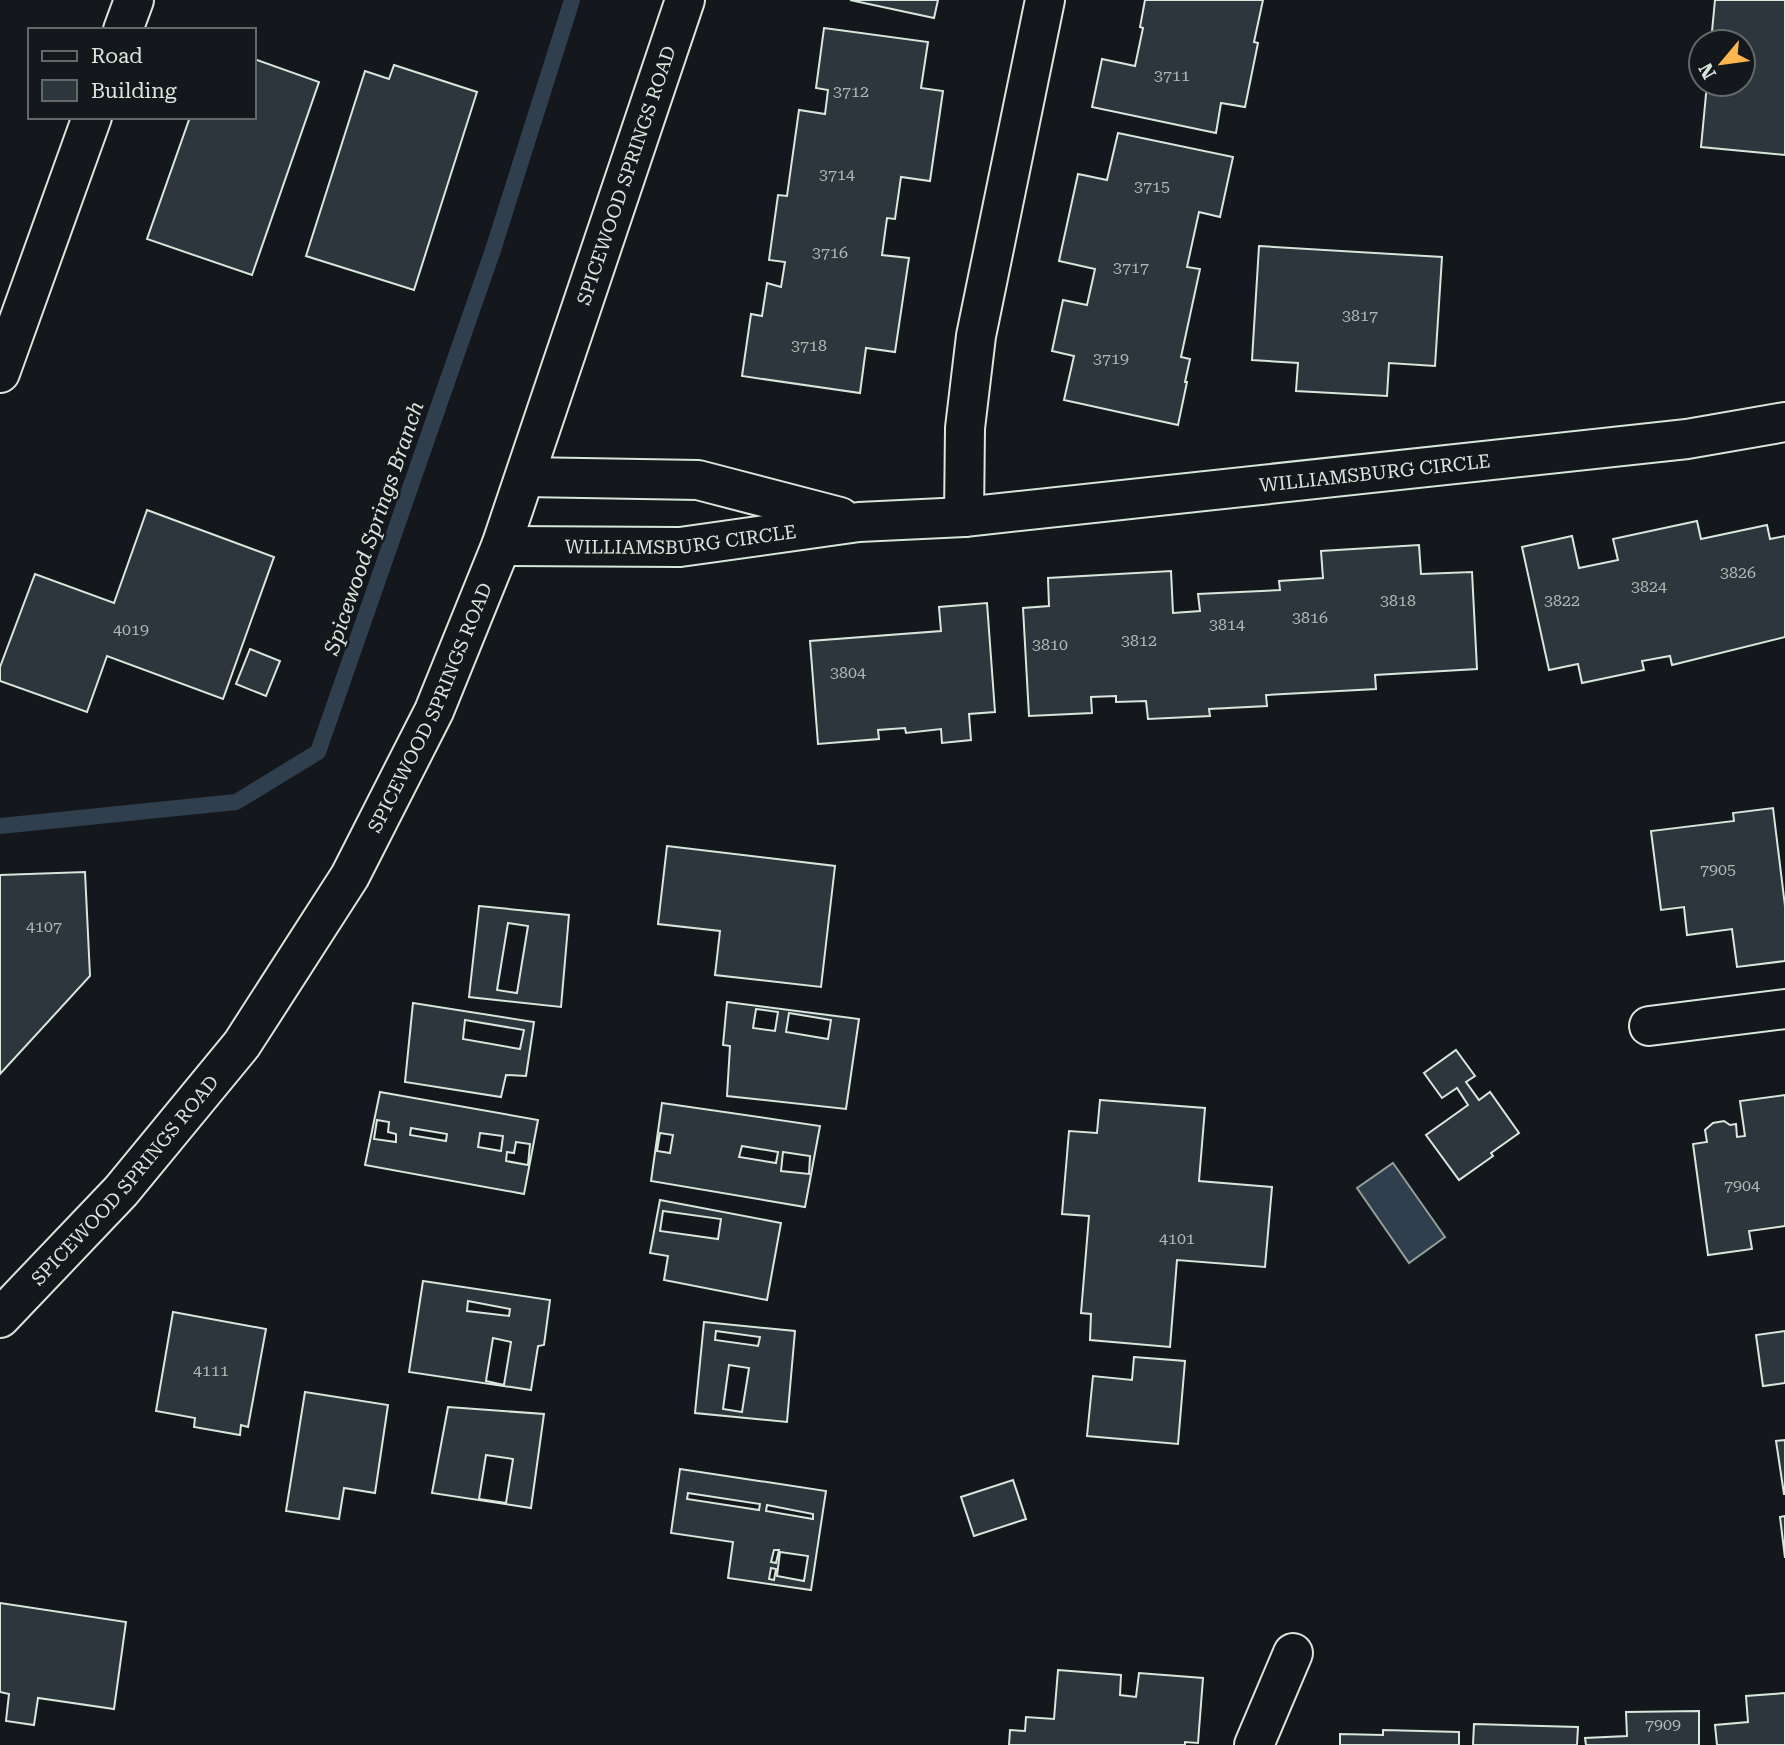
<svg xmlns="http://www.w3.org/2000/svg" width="1785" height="1745" font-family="'Roboto Serif',serif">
  <rect width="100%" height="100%" fill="#14181c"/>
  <path fill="#2f3f4d" stroke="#939e99" stroke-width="2" d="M1393 1163 1445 1237 1409 1263 1357 1188Z"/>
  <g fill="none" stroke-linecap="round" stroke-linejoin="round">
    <path stroke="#2f3f4d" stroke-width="16" d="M0 826 236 802 318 752 493 250 572 0"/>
  </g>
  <g fill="#2c363c" stroke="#d8e6dc" stroke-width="2" fill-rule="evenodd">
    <path d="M850 0H938L934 18Z"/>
    <path d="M1145 0H1263L1254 42 1258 43 1245 107 1221 103 1216 133 1092 107 1102 59 1135 66 1143 28 1140 27Z"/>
    <path d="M1715 0H1785V155L1701 147 1707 84H1743V42H1711Z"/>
    <path d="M824 28 928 42 921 88 943 91 930 181 901 177 895 219 887 218 882 255 909 258 895 352 866 348 860 393 742 376 751 314 762 316 767 283 781 287 785 262 769 260 778 195 787 196 799 110 825 114 828 90 816 88Z"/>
    <path d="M254 59 319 82 252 275 147 239 190 117H254Z"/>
    <path d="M394 65 477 92 414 290 306 256 365 71 389 79Z"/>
    <path d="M1118 133 1233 157 1220 217 1199 212 1187 267 1200 269 1181 357 1190 359 1185 382H1187L1178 425 1064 400 1074 356 1052 351 1063 300 1087 305 1095 269 1059 261 1078 174 1107 180Z"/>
    <path d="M1259 246 1442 257 1435 366 1389 363 1387 396 1296 391 1298 363 1252 360Z"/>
    <path d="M147 510 274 557 223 699 107 656 87 712 0 681V667L35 574 114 603Z"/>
    <path d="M1697 521 1701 539 1767 525 1770 539 1785 536V637L1672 665 1670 656 1642 661 1644 670 1582 683 1578 664 1549 670 1522 547 1572 536 1579 568 1618 560 1613 539Z"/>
    <path d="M1419 545 1421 574 1472 572 1477 669 1375 675 1376 689 1266 695 1267 706 1209 709 1210 716 1148 719 1146 701 1116 702V696L1091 697 1092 713 1029 716 1023 608 1049 606 1048 578 1171 571 1173 613 1200 611 1198 594 1280 590 1279 581 1323 578 1321 551Z"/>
    <path d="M987 603 995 712 969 714 971 740 942 743 941 729 906 733 905 728 878 730 879 739 818 744 810 641 941 631 939 607Z"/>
    <path d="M250 649 280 661 266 696 236 684Z"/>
    <path d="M1773 808 1785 906V961L1737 967 1732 929 1687 935 1684 907 1661 910 1651 831 1734 821 1733 813Z"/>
    <path d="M667 846 835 866 821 987 715 975 720 931 658 924Z"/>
    <path d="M85 872 90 976 0 1074V875Z"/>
    <path d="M479 906 569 915 561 1007 469 997ZM508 923 528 926 517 993 497 990Z"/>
    <path d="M727 1002 859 1019 846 1109 727 1096 730 1046 723 1045ZM756 1009 778 1012 775 1031 753 1028ZM789 1013 831 1020 828 1039 786 1032Z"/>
    <path d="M413 1003 534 1022 526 1076 506 1075 501 1097 405 1082ZM465 1020 524 1030 520 1049 463 1039Z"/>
    <path d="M1456 1050 1475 1076 1466 1082 1479 1100 1490 1092 1519 1133 1491 1153 1493 1156 1459 1180 1426 1135 1468 1105 1457 1088 1442 1098 1424 1073Z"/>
    <path d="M380 1092 538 1120 524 1194 365 1165ZM377 1120 389 1122 388 1132 396 1134V1142L374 1139ZM411 1128 447 1134 446 1141 410 1135ZM480 1133 503 1136 501 1151 478 1147ZM516 1142 530 1144 528 1165 506 1161 507 1152 514 1153Z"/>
    <path d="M1785 1095V1226L1749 1231 1752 1249 1708 1255 1693 1144 1707 1142 1705 1130 1713 1123 1724 1121 1730 1125 1736 1124 1737 1137 1745 1136 1740 1101Z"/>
    <path d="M1100 1100 1205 1108 1199 1181 1272 1187 1265 1267 1177 1260 1170 1347 1090 1340 1091 1314 1081 1313 1089 1216 1062 1214 1069 1131 1097 1133Z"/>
    <path d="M662 1103 820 1126 805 1207 651 1181ZM660 1133 673 1135 670 1153 657 1151ZM742 1146 778 1152 776 1163 739 1157ZM783 1152 810 1156 809 1174 781 1171Z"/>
    <path d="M660 1200 781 1223 767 1300 664 1280 668 1256 650 1253ZM663 1211 721 1219 718 1239 660 1231Z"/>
    <path d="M423 1281 550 1300 544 1345 538 1346 531 1390 409 1372ZM468 1301 510 1309 509 1316 467 1311ZM493 1338 511 1342 504 1385 486 1381Z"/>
    <path d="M173 1312 266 1329 248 1427 241 1425 240 1435 194 1427 195 1418 156 1411Z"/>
    <path d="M704 1322 795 1331 787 1422 695 1413ZM716 1331 760 1337 758 1346 715 1340ZM729 1365 749 1368 742 1412 723 1409Z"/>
    <path d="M1785 1331V1383L1763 1386 1756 1335Z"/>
    <path d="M1134 1357 1185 1361 1178 1444 1087 1436 1093 1376 1132 1380Z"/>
    <path d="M305 1392 388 1405 375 1493 344 1488 339 1519 286 1511Z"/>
    <path d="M448 1407 544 1414 531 1508 432 1493ZM486 1455 513 1459 506 1503 479 1499Z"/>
    <path d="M1785 1440V1494H1784L1776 1441Z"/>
    <path d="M680 1469 826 1491 811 1590 728 1578 733 1542 671 1533ZM688 1493 760 1504 759 1510 687 1499ZM767 1505 813 1514V1519L766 1511ZM774 1550H779L776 1563 771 1562ZM780 1552 808 1556 804 1581 777 1576ZM771 1568 776 1569 774 1580 769 1579Z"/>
    <path d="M1013 1480 1026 1519 974 1536 961 1497Z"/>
    <path d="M1785 1516V1558L1780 1517Z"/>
    <path d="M0 1603 126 1622 114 1709 38 1698 34 1725 6 1721 9 1694 0 1692Z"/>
    <path d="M1058 1670 1121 1675 1120 1695 1136 1697 1139 1673 1203 1678 1198 1743 1185 1742V1745H1009L1010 1730 1025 1731 1026 1717 1054 1719Z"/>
    <path d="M1785 1693V1745H1717L1715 1725 1748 1722 1746 1696Z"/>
    <path d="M1699 1711V1745H1586L1585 1738 1627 1736 1626 1712Z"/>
    <path d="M1474 1724 1578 1727 1577 1745H1473Z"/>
    <path d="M1383 1730 1459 1732V1745H1340V1734L1383 1735Z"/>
  </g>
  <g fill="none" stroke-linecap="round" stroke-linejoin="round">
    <defs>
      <g id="minor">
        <path d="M525 477 698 480 840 517"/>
        <path d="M964 517 965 428 976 336 1045 0"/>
        <path id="s1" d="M501 546 680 547 859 522 964 517 1687 439 1785 422"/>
        <path d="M1649 1026 1785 1009"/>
        <path d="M1254 1745 1293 1653"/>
      </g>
      <g id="secondary">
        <path d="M123 30 134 0"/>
        <path d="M0 373 92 117"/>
        <path id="s2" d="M0 1318 121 1191 242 1044 350 876 434 711 501 546 685 0"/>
      </g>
    </defs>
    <use href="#minor" stroke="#d8e6dc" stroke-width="42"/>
    <use href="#secondary" stroke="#d8e6dc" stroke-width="42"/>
    <use href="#minor" stroke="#14181c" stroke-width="38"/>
    <use href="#secondary" stroke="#14181c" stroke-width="38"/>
  </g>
  <g text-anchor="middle" stroke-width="5" stroke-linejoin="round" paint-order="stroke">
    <g font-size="16" fill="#adbab4">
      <text x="1172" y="81">3711</text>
      <text x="851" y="97">3712</text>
      <text x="837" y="180">3714</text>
      <text x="1152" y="192">3715</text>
      <text x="830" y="258">3716</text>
      <text x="1131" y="273">3717</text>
      <text x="1360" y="321">3817</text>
      <text x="809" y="351">3718</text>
      <text x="1111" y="364">3719</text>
      <text x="1738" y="578">3826</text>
      <text x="1649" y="592">3824</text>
      <text x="1398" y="606">3818</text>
      <text x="1562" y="606">3822</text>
      <text x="1310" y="623">3816</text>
      <text x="1227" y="630">3814</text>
      <text x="131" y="635">4019</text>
      <text x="1139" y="646">3812</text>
      <text x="1050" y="650">3810</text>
      <text x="848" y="678">3804</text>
      <text x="1718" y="875">7905</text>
      <text x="44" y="932">4107</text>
      <text x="1742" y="1191">7904</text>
      <text x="1177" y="1244">4101</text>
      <text x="211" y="1376">4111</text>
      <text x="1663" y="1730">7909</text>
    </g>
    <g font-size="19" fill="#d8e6dc" stroke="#14181c">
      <text dy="7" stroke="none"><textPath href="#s2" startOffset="1320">SPICEWOOD SPRINGS ROAD</textPath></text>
      <text dy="7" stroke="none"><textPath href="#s1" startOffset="878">WILLIAMSBURG CIRCLE</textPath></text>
      <text dy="7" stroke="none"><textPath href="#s1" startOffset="180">WILLIAMSBURG CIRCLE</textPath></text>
      <text dy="7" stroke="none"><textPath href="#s2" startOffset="752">SPICEWOOD SPRINGS ROAD</textPath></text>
      <text dy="7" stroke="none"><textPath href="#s2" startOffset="186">SPICEWOOD SPRINGS ROAD</textPath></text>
    </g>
    <g font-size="21" font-style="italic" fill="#d8e6dc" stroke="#14181c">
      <text transform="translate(374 528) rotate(-71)" y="7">Spicewood Springs Branch</text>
    </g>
  </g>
  <rect x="28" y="28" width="228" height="91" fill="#14181c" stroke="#626a69" stroke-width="2"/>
  <rect x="42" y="51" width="35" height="10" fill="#14181c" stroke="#626a69" stroke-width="2"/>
  <text x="91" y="63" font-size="21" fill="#d8e6dc">Road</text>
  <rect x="42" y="80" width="35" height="21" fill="#2c363c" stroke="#626a69" stroke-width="2"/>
  <text x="91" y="98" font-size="21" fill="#d8e6dc">Building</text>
  <g transform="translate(1722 63) rotate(241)"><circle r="33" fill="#14181c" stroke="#626a69" stroke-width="2"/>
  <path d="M0-5L12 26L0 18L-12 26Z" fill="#ffb74d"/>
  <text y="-10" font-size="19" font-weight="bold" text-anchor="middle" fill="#d8e6dc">N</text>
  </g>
</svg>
